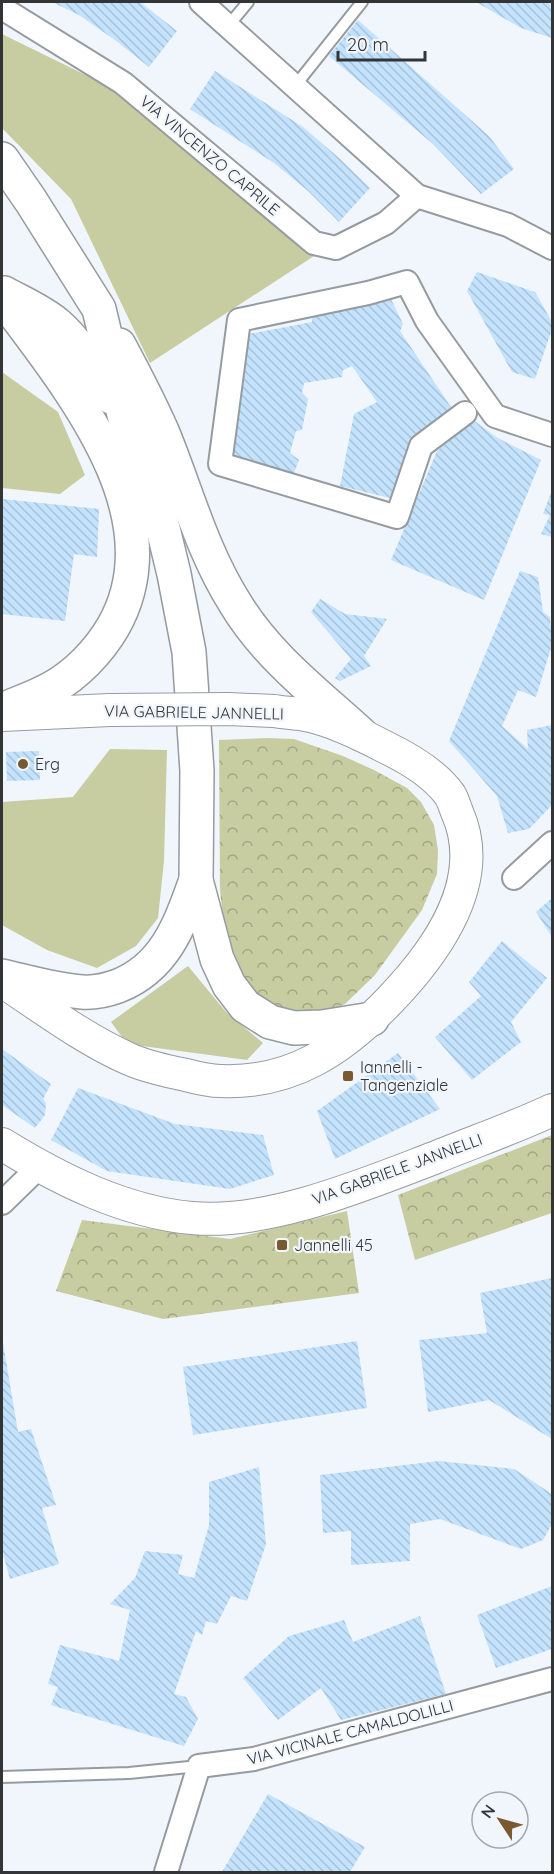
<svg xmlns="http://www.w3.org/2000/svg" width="554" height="1874" font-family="Quicksand,sans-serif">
  <defs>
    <pattern id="park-crowns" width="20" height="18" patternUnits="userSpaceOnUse" patternTransform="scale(1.5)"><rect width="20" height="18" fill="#c7cda0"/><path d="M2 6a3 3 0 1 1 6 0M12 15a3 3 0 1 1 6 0" fill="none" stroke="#a2a783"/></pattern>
    <pattern id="building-back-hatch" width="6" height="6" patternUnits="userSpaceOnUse" patternTransform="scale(1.5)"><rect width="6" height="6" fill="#c3e2fd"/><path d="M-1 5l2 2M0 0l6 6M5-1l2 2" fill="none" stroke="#a8c2d9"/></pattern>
  </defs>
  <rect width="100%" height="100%" fill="#f0f6fb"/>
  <g fill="url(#park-crowns)">
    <path d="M267 738 294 739 343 756 374 770 407 788 421 802 434 825 438 850 437 874 422 910 375 975 345 1004 325 1012 300 1016 272 1007 254 997 237 975 223 919 220 889 219 740Z"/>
    <path d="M552 1135V1213L415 1260 398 1195Z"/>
    <path d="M347 1211 359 1293 163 1319 56 1291 82 1220 230 1239Z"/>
  </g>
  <g fill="#c7cda0">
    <path d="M2 34 104 84 314 256 150 363 71 199 2 128Z"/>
    <path d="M2 372 58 412 85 475 60 494 2 488Z"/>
    <path d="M110 749 167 750 164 861 158 918 136 946 97 968 47 950 2 925V802L73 797Z"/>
    <path d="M188 966 226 1012 263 1043 247 1060 127 1044 111 1022Z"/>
  </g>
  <g fill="url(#building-back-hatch)">
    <path d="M52 2H140L177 31 149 67 115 40 79 15Z"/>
    <path d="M476 2H552V38L521 28Z"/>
    <path d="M358 20 489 136 514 169 481 194 433 144 329 56Z"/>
    <path d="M215 71 303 127 339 158 370 188 339 222 308 191 274 163 190 109Z"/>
    <path d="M477 272 535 292 552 322V329L535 379 512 372 467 291Z"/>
    <path d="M391 299 403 324 400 331 453 410 409 442 394 499 340 486 354 414 377 402 352 366 343 370 342 377 304 383 302 393 308 399 302 430 296 431 290 453 299 460 294 473 231 456 248 334 312 322 313 310Z"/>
    <path d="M472 419 496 437 541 460 484 600 391 560 437 451Z"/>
    <path d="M552 490V537L541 534 550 515 543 514Z"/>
    <path d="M2 499 99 509 97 557 74 554 65 621 2 614Z"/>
    <path d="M520 571 538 577 543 612 550 617 552 645 536 697 518 690 502 726 528 749 527 730 552 725V805L529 829 508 833 497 796 449 741Z"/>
    <path d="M320 599 345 614 387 619 364 656 371 666 340 681 335 678 351 659 311 612Z"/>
    <path d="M39 751 40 780 7 781 6 752Z"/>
    <path d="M552 898V937L536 912Z"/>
    <path d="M502 941 547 978 511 1022 521 1042 472 1080 435 1037 481 996 469 982Z"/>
    <path d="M2 1049 51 1084 43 1099 46 1103 45 1115 35 1128 2 1105Z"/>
    <path d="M398 1053 440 1109 335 1159 317 1111Z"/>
    <path d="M78 1088 175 1124 263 1135 274 1175 230 1189 107 1171 51 1140Z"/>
    <path d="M552 1278V1439L489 1400 428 1412 419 1340 487 1333 480 1293Z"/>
    <path d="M2 1337 18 1432 31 1429 56 1505 42 1508 59 1564 10 1579 2 1550Z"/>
    <path d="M357 1341 367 1408 193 1435 183 1367Z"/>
    <path d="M439 1461 514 1469 552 1494V1524L543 1540 521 1549 440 1519 410 1524V1561L351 1565V1531L323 1533 320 1475Z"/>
    <path d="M259 1467 266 1544 247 1601 231 1596 217 1624 206 1621 202 1635 196 1631 174 1694 186 1697 198 1719 184 1746 51 1705 58 1687 48 1684 60 1645 119 1661 130 1610 110 1604 135 1578 145 1551 183 1555 178 1574 194 1578 209 1525V1482Z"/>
    <path d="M552 1586V1649L496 1668 477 1615Z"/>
    <path d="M420 1616 446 1694 341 1720 321 1688 278 1720 243 1678 289 1636 344 1620 353 1642Z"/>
    <path d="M268 1794 365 1847 350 1872H222Z"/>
  </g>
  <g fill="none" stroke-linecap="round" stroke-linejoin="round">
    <defs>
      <g id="lane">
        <path d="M228 26 248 2"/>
        <path d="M295 86 362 2"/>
        <path d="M2 1777 129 1773 199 1766"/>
      </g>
      <g id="street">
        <path d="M201 2 417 196 508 225 552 248"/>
        <path d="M2 8 123 83 314 243 336 248 386 223 417 196"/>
        <path d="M465 413 421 446 397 517 220 464 239 320 368 293 407 282 427 321 495 416 552 435"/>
        <path d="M514 878 552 843"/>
        <path d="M2 1203 39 1167"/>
        <path d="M166 1872 199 1766 254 1759 552 1679"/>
      </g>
      <g id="secondary">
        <path d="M2 715 110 710"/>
        <path d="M2 981C43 1008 84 1039 129 1059 147 1067 166 1071 186 1075 197 1078 209 1081 221 1081 292 1084 343 1049 390 1000 437 951 488 881 457 812 455 807 453 800 450 795 435 774 408 758 385 747 362 735 336 722 310 716 299 713 286 713 274 711"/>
        <path d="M2 1144C59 1179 124 1212 192 1218 268 1225 363 1185 434 1158 473 1142 514 1128 552 1110"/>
      </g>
      <g id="highway">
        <path d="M2 159 31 201 99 309 125 419 143 462 159 512 174 574 189 652 197 771 196 880 217 959 229 985 245 1006 270 1022 294 1028 322 1027 372 1019"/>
        <path d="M4 293C22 303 42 311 58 325 80 344 95 373 111 397"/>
        <path d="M2 297C66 384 178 514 113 627 99 651 76 675 52 688 36 697 18 703 2 710"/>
        <path d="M119 345C134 373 149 402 162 431 186 489 201 549 235 603 266 655 317 694 361 734"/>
        <path d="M2 976C28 982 55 990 82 992 95 993 107 990 118 986 166 967 180 924 196 880"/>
      </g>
    </defs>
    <use href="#lane" stroke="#969b9f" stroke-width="14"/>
    <use href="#street" stroke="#969b9f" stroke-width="26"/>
    <use href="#secondary" stroke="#969b9f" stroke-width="34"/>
    <use href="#highway" stroke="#969b9f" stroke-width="36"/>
    <use href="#lane" stroke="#fff" stroke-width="10"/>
    <use href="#street" stroke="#fff" stroke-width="22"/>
    <use href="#secondary" stroke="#fff" stroke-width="32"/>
    <use href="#highway" stroke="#fff" stroke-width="33"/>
    <defs>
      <path id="secondary-bridge" d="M110 710 228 709 274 711"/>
    </defs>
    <use href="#secondary-bridge" stroke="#969b9f" stroke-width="34" stroke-linecap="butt"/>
    <use href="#secondary-bridge" stroke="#fff" stroke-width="32"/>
  </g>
  <g fill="#79592f" stroke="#f0f6fb" stroke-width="2">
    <circle cx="23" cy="764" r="6"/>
    <rect x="342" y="1070" width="12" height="12" rx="3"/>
    <rect x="276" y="1239" width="12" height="12" rx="3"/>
  </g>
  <g text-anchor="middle" stroke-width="4.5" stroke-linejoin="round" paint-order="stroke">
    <g font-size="16" fill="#323436" stroke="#f0f6fb">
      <text transform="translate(210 155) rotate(40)" y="6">VIA VINCENZO CAPRILE</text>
      <text transform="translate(194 712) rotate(1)" y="6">VIA GABRIELE JANNELLI</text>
      <text transform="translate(397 1169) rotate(-20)" y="6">VIA GABRIELE JANNELLI</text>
      <text transform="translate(350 1732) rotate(-15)" y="6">VIA VICINALE CAMALDOLILLI</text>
    </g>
    <g font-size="16" fill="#323436" stroke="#f0f6fb" text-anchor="start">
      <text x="35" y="770">Erg</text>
      <text x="360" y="1073">Iannelli -<tspan x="360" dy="18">Tangenziale</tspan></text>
      <text x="294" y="1251">Jannelli 45</text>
    </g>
  </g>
  <rect width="554" height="1874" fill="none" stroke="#323436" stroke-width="6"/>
  <g transform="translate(500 1820) rotate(306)"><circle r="28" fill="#f0f6fb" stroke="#a4a8ac" stroke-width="1.5"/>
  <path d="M0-4.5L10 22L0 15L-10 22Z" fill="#79592f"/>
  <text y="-9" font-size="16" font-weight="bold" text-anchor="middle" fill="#323436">N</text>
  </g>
  <path d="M338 51v9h87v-9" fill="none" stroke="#323436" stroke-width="3"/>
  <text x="347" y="51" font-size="18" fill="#323436" stroke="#f0f6fb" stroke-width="4.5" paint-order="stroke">20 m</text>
</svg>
